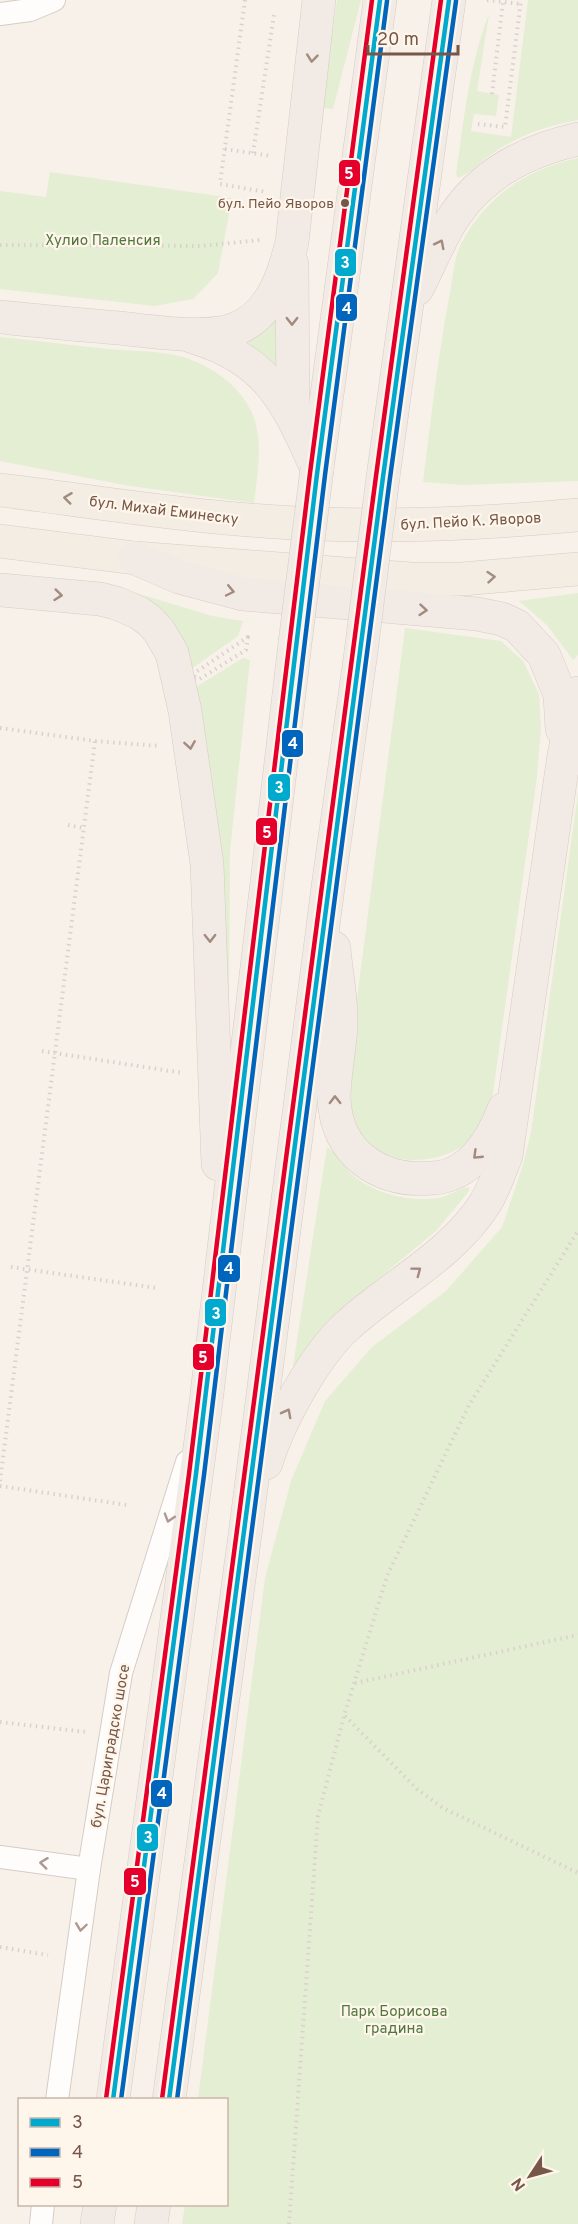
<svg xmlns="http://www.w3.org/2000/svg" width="578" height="2224" font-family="Overpass,sans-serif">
  <rect width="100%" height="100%" fill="#f7f1ea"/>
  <g fill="#e4eed3">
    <path d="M337 0H361L333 109 322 108Z"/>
    <path d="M528 0H578V120C547 126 518 135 492 154 481 161 470 174 458 178L456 174C464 120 469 65 489 14L477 91 499 95 496 116 474 114 471 131 511 137Z"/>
    <path d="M578 158V481L463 485 423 482C431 419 438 355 450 293 453 277 454 257 461 244 486 196 527 169 578 158Z"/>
    <path d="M50 172 232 198 218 273 193 299 155 306 0 289V191L46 197Z"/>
    <path d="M280 312 278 370 247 341Z"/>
    <path d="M0 337C33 340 67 345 100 348 123 351 146 350 169 354 205 359 248 388 256 425 262 451 257 477 254 503L130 486 0 461Z"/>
    <path d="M133 592 212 616 243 621 238 636 191 669 159 612Z"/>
    <path d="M578 593V655L573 660 547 625 519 601Z"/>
    <path d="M405 628 501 641 523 661 539 694 541 727 537 777 491 1107C486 1116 481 1127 475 1136 470 1142 460 1148 452 1152 418 1167 375 1162 355 1127 350 1117 348 1102 345 1091Z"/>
    <path d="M243 658 250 660 230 851 229 1005 223 1004 196 687Z"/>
    <path d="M578 793V2224H182L185 2205 226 2204V2100L198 2099 265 1578 291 1481 325 1401 372 1347 446 1291 502 1227 523 1165 531 1132Z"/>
    <path d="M327 1147C338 1154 344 1169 355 1177 379 1195 409 1202 439 1198 449 1196 459 1188 469 1187V1191L436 1231 344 1307 295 1368 293 1366Z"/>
  </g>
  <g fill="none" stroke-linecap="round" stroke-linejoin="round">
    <defs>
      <g id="minor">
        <path d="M0 14 30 10 54 0"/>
        <path d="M0 1857 89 1869"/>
        <path d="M57 2100 89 1869 121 1673 187 1462"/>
        <path d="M41 2224 43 2204"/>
      </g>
      <g id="primary">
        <path d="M0 490C83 500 166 514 249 520 359 529 469 525 578 515"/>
        <path d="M0 541 135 558 411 579H462L578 569"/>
      </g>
      <g id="trunk">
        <path d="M292 264 293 415"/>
        <path d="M417 289C429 266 441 235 455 215 484 172 529 150 578 139"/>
        <path d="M0 317C40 321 79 325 119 328 150 331 210 341 238 328 272 313 284 275 292 242L319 0"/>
        <path d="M193 337C269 360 287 402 317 469"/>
        <path d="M317 469 380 0"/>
        <path d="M383 477 449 0"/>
        <path d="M135 558 179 577 243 594 477 614 502 619 517 626 544 655 560 695 562 729"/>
        <path d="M0 590 100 599 116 603 139 613 150 621 159 631 172 653 185 711 207 864 218 1164"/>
        <path d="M334 948C336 973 342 1000 341 1025 340 1049 334 1074 334 1098 336 1154 380 1183 433 1178 470 1176 492 1141 504 1109"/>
        <path d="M266 1463C279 1421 315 1355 347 1326 393 1284 452 1256 486 1202 494 1188 500 1171 506 1156L564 755 575 700 578 693"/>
        <path d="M113 2100 206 1402 295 643"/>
        <path d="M169 2100 246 1527 328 887 361 652"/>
        <path d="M97 2224 100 2204"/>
        <path d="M151 2224 154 2204"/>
      </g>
    </defs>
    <use href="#minor" stroke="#d6ccc6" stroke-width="24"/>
    <use href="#primary" stroke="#d6ccc5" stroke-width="34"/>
    <use href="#trunk" stroke="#d6ccc5" stroke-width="34"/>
    <g stroke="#dad1cd" stroke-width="4" stroke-dasharray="1.5 4.5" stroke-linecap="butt">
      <path d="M245 0 220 184 266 192"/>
      <path d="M487 0 521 4"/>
      <path d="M492 94 503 2"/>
      <path d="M478 124 505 127 521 0"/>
      <path d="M225 149 272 156"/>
      <path d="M253 153 274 15"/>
      <path d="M0 245 201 246 260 240"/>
      <path d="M248 637 246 650 198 680 193 679 196 672Z"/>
      <path d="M0 728 95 741 160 746"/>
      <path d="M68 825 84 828"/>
      <path d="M42 1051 183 1073"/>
      <path d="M11 1267 157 1288"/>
      <path d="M0 1481 95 741"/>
      <path d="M0 1486 127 1505"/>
      <path d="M355 1683 578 1635"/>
      <path d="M345 1716 417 1789 443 1808 578 1873"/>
      <path d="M0 1722 86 1732"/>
      <path d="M0 1947 48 1955"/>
      <path d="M289 2224 318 1816 344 1716 387 1576 469 1405 578 1231"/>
    </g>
    <use href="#minor" stroke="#fefdfc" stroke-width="22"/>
    <use href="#primary" stroke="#f3ede4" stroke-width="33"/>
    <use href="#trunk" stroke="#f2eae4" stroke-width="33"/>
    <defs>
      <g id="trunk-bridge">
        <path d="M295 643 317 469"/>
        <path d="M361 652 383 477"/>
      </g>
    </defs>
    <use href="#trunk-bridge" stroke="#d6ccc5" stroke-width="34" stroke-linecap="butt"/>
    <use href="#trunk-bridge" stroke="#f2eae4" stroke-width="33"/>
    <defs>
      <g id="bus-1">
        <path d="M113 2100 196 1474 317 474 380 0"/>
        <path d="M169 2100 383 477 449 0"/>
      </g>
      <g id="bus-2">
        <path d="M121 2100 204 1475 325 475 387 1"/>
        <path d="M177 2100 390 478 456 1"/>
      </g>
      <g id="bus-3">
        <path d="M106 2099 189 1474 310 473 372 0"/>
        <path d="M162 2099 376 476 441 0"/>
      </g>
    </defs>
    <use href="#bus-1" stroke="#fff6eb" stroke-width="9"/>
    <use href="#bus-2" stroke="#fff6eb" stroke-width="9"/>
    <use href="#bus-3" stroke="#fff6eb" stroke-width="9"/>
    <use href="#bus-1" stroke="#00a9ce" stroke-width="4.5"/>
    <use href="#bus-2" stroke="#0065bd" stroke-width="4.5"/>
    <use href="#bus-3" stroke="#e4002b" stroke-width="4.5"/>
  </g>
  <defs><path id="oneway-chevron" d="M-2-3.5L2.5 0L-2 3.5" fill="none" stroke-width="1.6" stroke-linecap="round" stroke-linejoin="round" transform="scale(1.5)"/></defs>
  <g stroke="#a28a7f">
    <use href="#oneway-chevron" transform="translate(312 58) rotate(96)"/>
    <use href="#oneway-chevron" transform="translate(440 244) rotate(-63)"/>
    <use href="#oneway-chevron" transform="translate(292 321) rotate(90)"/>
    <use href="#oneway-chevron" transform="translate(230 591) rotate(12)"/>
    <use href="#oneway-chevron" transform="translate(58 595) rotate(6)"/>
    <use href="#oneway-chevron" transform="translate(423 610) rotate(5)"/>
    <use href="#oneway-chevron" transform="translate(190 745) rotate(81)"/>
    <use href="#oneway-chevron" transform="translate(210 938) rotate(89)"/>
    <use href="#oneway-chevron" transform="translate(335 1100) rotate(-91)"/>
    <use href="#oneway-chevron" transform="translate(477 1155) rotate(136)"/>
    <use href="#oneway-chevron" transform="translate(417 1271) rotate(-37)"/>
    <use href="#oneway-chevron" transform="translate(287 1413) rotate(-62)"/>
  </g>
  <g stroke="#a28c7f">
    <use href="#oneway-chevron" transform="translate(68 498) rotate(-173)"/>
    <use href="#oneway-chevron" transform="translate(491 577) rotate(-5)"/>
  </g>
  <g stroke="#ad9990">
    <use href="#oneway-chevron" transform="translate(169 1518) rotate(107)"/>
    <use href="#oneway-chevron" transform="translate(44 1863) rotate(-173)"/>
    <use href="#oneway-chevron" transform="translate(81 1927) rotate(98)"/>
  </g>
  <circle fill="#775748" stroke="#fff6eb" stroke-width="2" cx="345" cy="203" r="5"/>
  <g text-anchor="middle" stroke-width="4.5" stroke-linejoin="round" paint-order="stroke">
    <g font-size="14" fill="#775748" stroke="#fff6eb" text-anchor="end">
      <text x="334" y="208">бул. Пейо Яворов</text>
    </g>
    <g font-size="15" fill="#51773d" stroke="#fff6eb">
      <text x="103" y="245">Хулио Паленсия</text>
      <text x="394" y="2016">Парк Борисова<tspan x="394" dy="17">градина</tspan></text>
    </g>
    <g font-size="15" fill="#775748" stroke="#fff6eb">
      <text transform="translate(164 510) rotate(7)" y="5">бул. Михай Еминеску</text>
      <text transform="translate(471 521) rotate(-3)" y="5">бул. Пейо К. Яворов</text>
      <text transform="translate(110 1746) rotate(-80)" y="5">бул. Цариградско шосе</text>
    </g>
  </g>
  <g stroke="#fff6eb" stroke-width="2">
    <rect x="338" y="159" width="23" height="28" rx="6" fill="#e4002b"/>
    <rect x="334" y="248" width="23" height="29" rx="6" fill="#00a9ce"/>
    <rect x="335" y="293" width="23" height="29" rx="6" fill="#0065bd"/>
    <rect x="281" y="729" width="23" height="29" rx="6" fill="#0065bd"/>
    <rect x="267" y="773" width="24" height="29" rx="6" fill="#00a9ce"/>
    <rect x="255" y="817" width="23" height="29" rx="6" fill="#e4002b"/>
    <rect x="217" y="1254" width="24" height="29" rx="6" fill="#0065bd"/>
    <rect x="204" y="1298" width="23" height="29" rx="6" fill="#00a9ce"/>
    <rect x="192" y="1343" width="23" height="28" rx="6" fill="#e4002b"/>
    <rect x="150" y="1779" width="23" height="29" rx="6" fill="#0065bd"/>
    <rect x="136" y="1823" width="23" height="29" rx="6" fill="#00a9ce"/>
    <rect x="123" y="1867" width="24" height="29" rx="6" fill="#e4002b"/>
  </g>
  <g font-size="16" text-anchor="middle" font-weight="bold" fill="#fff">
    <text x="349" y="179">5</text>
    <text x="345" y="268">3</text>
    <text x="347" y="314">4</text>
    <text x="293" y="749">4</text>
    <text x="279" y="793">3</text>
    <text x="267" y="838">5</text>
    <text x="229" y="1274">4</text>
    <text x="216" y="1319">3</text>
    <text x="203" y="1363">5</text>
    <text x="162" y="1799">4</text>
    <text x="148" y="1843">3</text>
    <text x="135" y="1887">5</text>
  </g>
  <rect x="18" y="2098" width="210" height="108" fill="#fff6eb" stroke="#c9b6aa" stroke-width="1.5"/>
  <rect x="30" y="2118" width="30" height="9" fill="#00a9ce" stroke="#c9b6aa" stroke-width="1.5"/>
  <text x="72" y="2128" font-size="18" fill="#775748">3</text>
  <rect x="30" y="2148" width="30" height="9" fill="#0065bd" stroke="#c9b6aa" stroke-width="1.5"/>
  <text x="72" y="2158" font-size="18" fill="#775748">4</text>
  <rect x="30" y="2178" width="30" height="9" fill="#e4002b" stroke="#c9b6aa" stroke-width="1.5"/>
  <text x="72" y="2188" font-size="18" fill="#775748">5</text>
  <g transform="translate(530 2176) rotate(234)" stroke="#fff6eb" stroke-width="4.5" paint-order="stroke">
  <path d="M0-4.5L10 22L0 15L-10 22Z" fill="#775748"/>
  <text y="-9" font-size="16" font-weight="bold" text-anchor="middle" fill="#775748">N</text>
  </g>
  <path d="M368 45v9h90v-9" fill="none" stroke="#775748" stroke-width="3"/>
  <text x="377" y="45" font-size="18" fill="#775748" stroke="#fff6eb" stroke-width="4.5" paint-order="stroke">20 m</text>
</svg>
